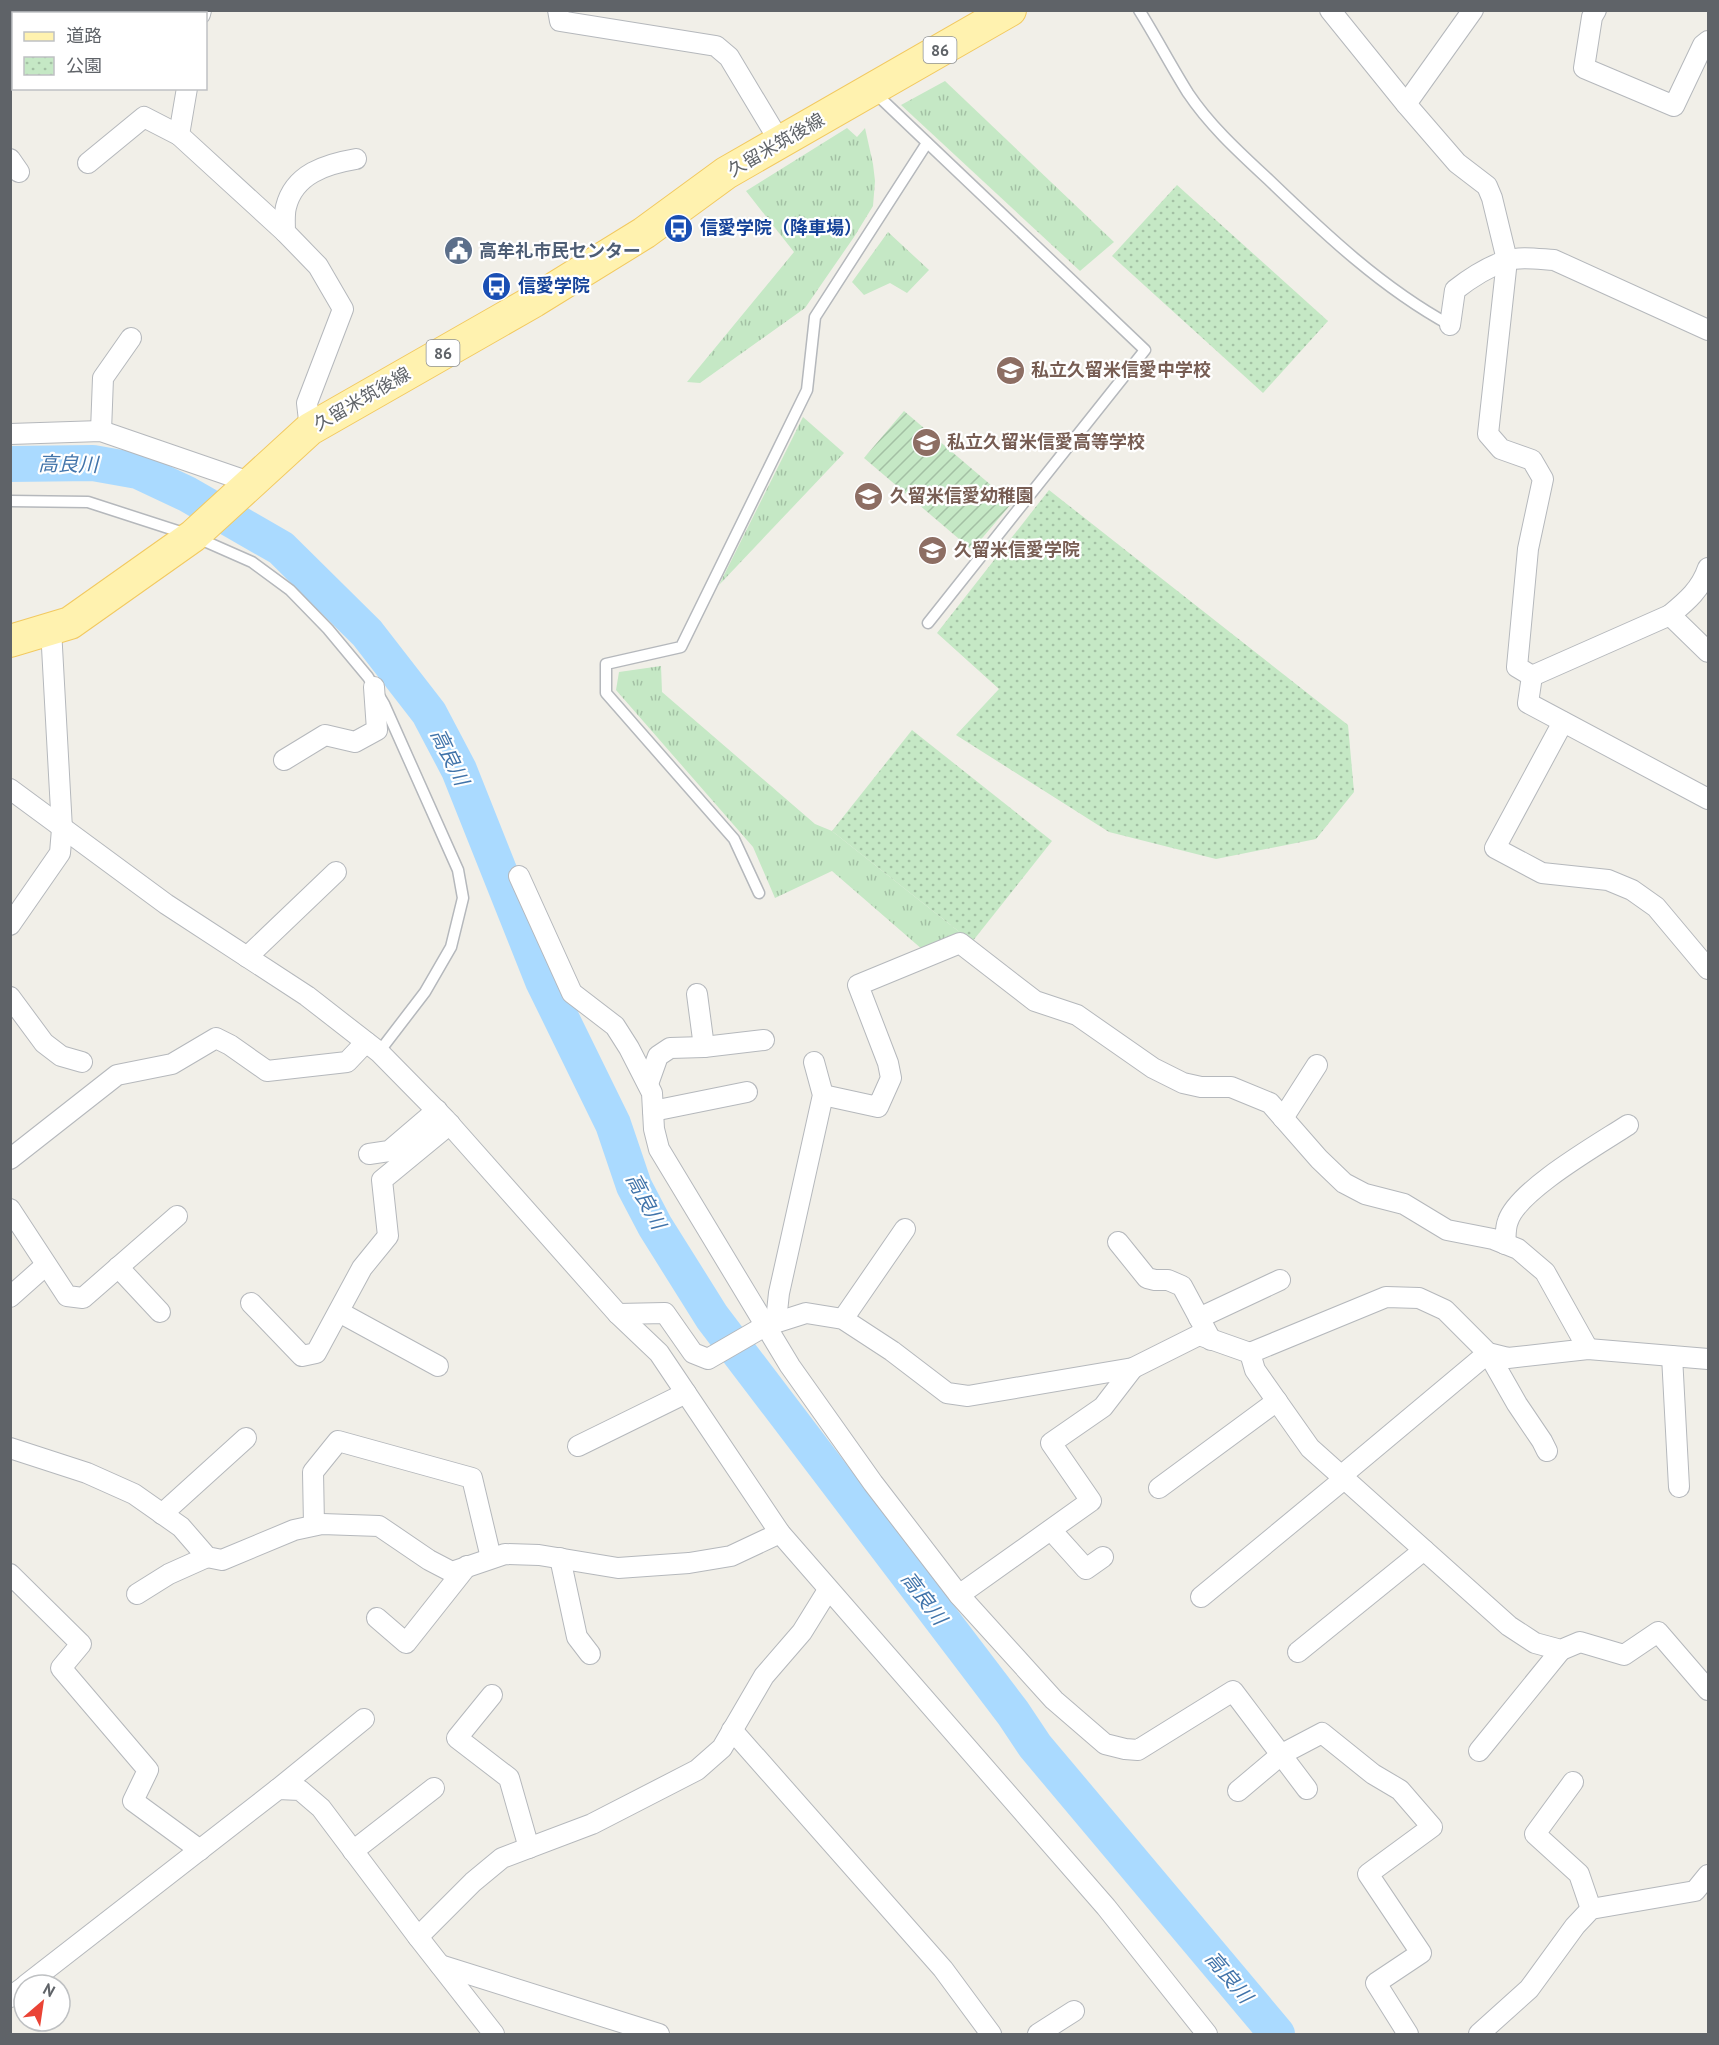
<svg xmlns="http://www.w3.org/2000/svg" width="1719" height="2045" font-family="'PT Sans','Noto Sans JP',sans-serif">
  <defs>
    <pattern id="grass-tufts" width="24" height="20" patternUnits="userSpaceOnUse" patternTransform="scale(1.5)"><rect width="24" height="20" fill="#c5e8c5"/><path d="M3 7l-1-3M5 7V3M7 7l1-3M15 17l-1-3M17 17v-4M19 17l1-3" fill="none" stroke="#a3c0a4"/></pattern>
    <pattern id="park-dots" width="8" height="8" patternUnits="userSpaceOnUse" patternTransform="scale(1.5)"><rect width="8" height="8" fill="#c5e8c5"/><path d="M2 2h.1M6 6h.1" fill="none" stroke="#a3c0a4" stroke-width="1.8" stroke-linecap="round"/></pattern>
    <pattern id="garden-furrows" width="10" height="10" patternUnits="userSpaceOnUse" patternTransform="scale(1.5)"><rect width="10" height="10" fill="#c5e8c5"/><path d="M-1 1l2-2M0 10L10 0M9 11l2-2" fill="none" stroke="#a3c0a4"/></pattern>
  </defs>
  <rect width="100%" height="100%" fill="#f1efe8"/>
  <g fill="url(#grass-tufts)">
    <path d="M945 81 1114 242 1080 271 901 105Z"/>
    <path d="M847 128 857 137 865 128 873 164 875 181 873 206 854 237 805 308 700 383 687 382 794 252 746 191Z"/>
    <path d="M888 232 929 270 907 293 890 283 864 295 852 282Z"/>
    <path d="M803 417 844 453 719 585Z"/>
    <path d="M661 666 662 692 815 824 832 831 972 942 923 950 832 871 775 898 753 847 616 690 619 672Z"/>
  </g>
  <g fill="url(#park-dots)">
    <path d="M1177 185 1328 321 1263 393 1112 256Z"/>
    <path d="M1049 490 1348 725 1354 792 1316 839 1216 859 1109 832 956 735 999 689 937 633Z"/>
    <path d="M912 730 1052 841 972 942 832 831Z"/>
  </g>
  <path fill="url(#garden-furrows)" d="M904 411 1012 503 972 550 864 458Z"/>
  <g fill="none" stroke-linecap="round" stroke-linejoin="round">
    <path stroke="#aadaff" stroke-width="36" d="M10 464 93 463 138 471 187 494 281 548 367 633 429 713 459 770 543 981 613 1124 634 1186 655 1226 712 1317 1013 1713 1035 1746 1277 2034"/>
    <defs>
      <g id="lane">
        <path d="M1139 10C1156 37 1171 66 1188 93 1210 126 1240 153 1269 180 1324 233 1382 288 1450 325"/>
        <path d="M874 92 1145 350 928 623"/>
        <path d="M10 501 88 502 193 536 252 562 290 590 328 629 368 677 384 704 458 870 463 898 451 947 425 992 379 1052"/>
        <path d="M759 893 734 839 606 693V664L681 647 807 390 815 317 927 143"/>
      </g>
      <g id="street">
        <path d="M558 10 560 21 716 46 729 57 780 142"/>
        <path d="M1330 10 1406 104 1457 163 1487 186 1492 198 1507 260 1488 434 1501 449 1532 460 1543 479 1528 549 1517 667 1532 676 1528 703 1708 799"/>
        <path d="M1596 10 1592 17 1584 68 1674 106 1703 45 1708 41"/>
        <path d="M200 14 201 10"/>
        <path d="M10 71 14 68"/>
        <path d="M187 88 179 135 285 232"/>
        <path d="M1406 104 1473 10"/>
        <path d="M10 159 19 172"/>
        <path d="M88 163 144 117 179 135"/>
        <path d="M1450 325 1455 290C1469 279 1488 267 1505 261 1520 256 1538 259 1554 260L1708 330"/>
        <path d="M310 429 307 403 343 309 318 266 285 232C285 224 284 215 286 207 294 174 326 164 356 159"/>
        <path d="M101 431 103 378 131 338"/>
        <path d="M10 434 101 431 252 483"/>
        <path d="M1670 615C1687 601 1701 589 1708 568"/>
        <path d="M1532 676 1670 615 1708 652"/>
        <path d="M1563 722 1495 848 1542 873 1608 880 1632 890 1656 907 1708 969"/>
        <path d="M284 760 325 735 355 742 377 730 374 687"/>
        <path d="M10 789 166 904 307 996 379 1052 445 1119 618 1314 659 1353 780 1533 1106 1907 1207 2034"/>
        <path d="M519 876 572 993 615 1026 629 1048 652 1093 654 1129 659 1149 790 1366 873 1483 959 1595 1091 1501 1051 1443 1103 1407 1133 1368"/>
        <path d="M10 925 60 853 62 829 51 629"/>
        <path d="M247 957 336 872"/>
        <path d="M697 994 704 1047"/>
        <path d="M10 997 44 1043 61 1056 82 1062"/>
        <path d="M648 1084 658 1056 670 1048 704 1047 764 1040"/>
        <path d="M823 1095 878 1107 891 1078 888 1063 858 985 960 943 1035 1001 1077 1015 1153 1068 1183 1083 1201 1087H1231L1270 1103 1319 1159 1344 1183 1365 1194 1404 1204 1447 1230 1493 1239 1518 1249 1545 1272 1588 1349"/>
        <path d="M653 1111 747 1092"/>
        <path d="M1283 1118 1317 1065"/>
        <path d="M369 1154 389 1151 437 1110"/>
        <path d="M10 1159 117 1075 172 1064 216 1038 230 1045 267 1071 347 1062 366 1042"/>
        <path d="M10 1209 67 1296 83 1298 177 1216"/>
        <path d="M1118 1242 1147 1278 1155 1280H1168L1182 1286 1211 1340"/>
        <path d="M1505 1244C1506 1237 1505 1228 1508 1221 1518 1190 1599 1144 1628 1125"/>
        <path d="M118 1267 160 1312"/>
        <path d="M10 1297 46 1265"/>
        <path d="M251 1303 302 1356 316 1353 362 1268 388 1236 382 1180 450 1124"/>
        <path d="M339 1312 438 1366"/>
        <path d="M618 1314 665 1313 693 1353 708 1359 765 1326 806 1313 843 1319 892 1351 947 1393 968 1396 1133 1368 1199 1335 1250 1353 1386 1297 1419 1298 1445 1310 1488 1353 1508 1358 1588 1349 1708 1359"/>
        <path d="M1199 1318 1280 1280"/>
        <path d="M843 1319 905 1229"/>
        <path d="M776 1321 779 1293 823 1095 814 1062"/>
        <path d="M1250 1353 1255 1370 1310 1448 1509 1626 1535 1643 1561 1650 1580 1642 1624 1655 1658 1632 1708 1690"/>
        <path d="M1672 1356 1679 1487"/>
        <path d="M578 1446 686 1393"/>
        <path d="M10 1448 87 1473 134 1494 181 1527 207 1557 222 1560 294 1530 322 1524 379 1526 429 1560 452 1572 505 1554 539 1555 618 1568 689 1563 731 1556 780 1533"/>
        <path d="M1341 1476 1488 1353 1517 1404 1542 1441 1547 1451"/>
        <path d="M1159 1488 1277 1401"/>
        <path d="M162 1514 246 1438"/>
        <path d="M314 1525 313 1472 338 1441 472 1478 491 1558"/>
        <path d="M1051 1530 1086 1569 1103 1557"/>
        <path d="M560 1558 577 1637 590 1654"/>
        <path d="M10 1574 81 1644 61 1668 148 1770 133 1801 200 1850"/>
        <path d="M137 1594 169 1574 207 1557"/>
        <path d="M959 1595 1054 1700 1105 1744 1125 1749 1138 1750 1233 1691 1307 1789"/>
        <path d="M1201 1597 1344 1479"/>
        <path d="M377 1618 406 1643 467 1566"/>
        <path d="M1298 1652 1424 1550"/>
        <path d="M492 1695 457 1738 509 1778 529 1848"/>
        <path d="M732 1730 943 1969 991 2034"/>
        <path d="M1479 1751 1561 1650"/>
        <path d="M1573 1782 1535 1834 1579 1874 1591 1909"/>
        <path d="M278 1789 364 1719"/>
        <path d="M1238 1791 1282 1754 1322 1733 1373 1774 1400 1790 1432 1827 1368 1874 1421 1953 1376 1983 1408 2034"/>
        <path d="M353 1851 434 1788"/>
        <path d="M418 1937 473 1882 502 1858 592 1824 697 1770 722 1748 764 1676 802 1632 828 1590"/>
        <path d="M440 1965 659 2034"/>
        <path d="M26 1985 278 1789 300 1790 321 1808 418 1937 494 2034"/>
        <path d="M10 1997 24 1987"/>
        <path d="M1038 2034 1074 2011"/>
        <path d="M1479 2034 1529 1989 1575 1926 1591 1909 1695 1891 1708 1875"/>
      </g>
      <path id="primary" d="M10 641 70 623 193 536 310 429 534 301 644 233 726 173 1010 10"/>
    </defs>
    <use href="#lane" stroke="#b5b8bc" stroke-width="13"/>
    <use href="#street" stroke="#b5b8bc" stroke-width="22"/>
    <use href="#primary" stroke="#f2c960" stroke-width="34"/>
    <use href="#lane" stroke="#fff" stroke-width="10"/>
    <use href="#street" stroke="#fff" stroke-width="20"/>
    <use href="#primary" stroke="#fff2af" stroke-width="32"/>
  </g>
  <defs>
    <symbol id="bus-disc" viewBox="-11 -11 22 22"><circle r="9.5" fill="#1a4fb4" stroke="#fff"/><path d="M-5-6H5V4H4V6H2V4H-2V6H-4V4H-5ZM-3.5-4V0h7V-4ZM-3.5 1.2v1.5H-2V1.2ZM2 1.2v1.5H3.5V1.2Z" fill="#fff"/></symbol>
    <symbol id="civic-disc" viewBox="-11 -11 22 22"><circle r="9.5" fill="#5c6f8a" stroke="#fff"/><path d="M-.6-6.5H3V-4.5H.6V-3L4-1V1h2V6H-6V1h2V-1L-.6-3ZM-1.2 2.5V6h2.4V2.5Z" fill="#fff"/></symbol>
    <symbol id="school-disc" viewBox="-11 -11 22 22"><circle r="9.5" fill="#8d6e63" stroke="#fff"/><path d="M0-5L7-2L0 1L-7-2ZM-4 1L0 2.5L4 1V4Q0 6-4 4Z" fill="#fff"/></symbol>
  </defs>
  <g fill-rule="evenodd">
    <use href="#bus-disc" x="662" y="212" width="33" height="33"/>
    <use href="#civic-disc" x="442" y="234" width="33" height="33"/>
    <use href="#bus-disc" x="480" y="270" width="33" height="33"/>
    <use href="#school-disc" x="994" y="354" width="33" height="33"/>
    <use href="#school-disc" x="910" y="426" width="33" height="33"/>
    <use href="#school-disc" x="852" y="480" width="33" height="33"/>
    <use href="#school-disc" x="916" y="534" width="33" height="33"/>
  </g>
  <g text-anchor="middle" stroke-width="4.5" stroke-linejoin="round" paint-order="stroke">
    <g fill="#fff" stroke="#8f9295" stroke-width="1.5">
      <rect x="923.5" y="37" width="33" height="26" rx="4.5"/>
      <rect x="426.5" y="340" width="33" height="26" rx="4.5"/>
    </g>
    <g font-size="16" font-weight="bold" fill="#5f6368">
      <text x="940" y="56">86</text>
      <text x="443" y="359">86</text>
    </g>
    <g font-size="18" fill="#5f6368" stroke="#fff">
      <text transform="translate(776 145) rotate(-30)" y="6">久留米筑後線</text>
      <text transform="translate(362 399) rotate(-30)" y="6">久留米筑後線</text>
    </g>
    <g font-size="18" font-weight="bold" fill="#164399" stroke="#fff" text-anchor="start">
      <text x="700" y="234">信愛学院（降車場）</text>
      <text x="518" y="292">信愛学院</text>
    </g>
    <g font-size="18" font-weight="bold" fill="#4e5e75" stroke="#fff" text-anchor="start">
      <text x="479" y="257">高牟礼市民センター</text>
    </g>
    <g font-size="18" font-weight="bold" fill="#785e54" stroke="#fff" text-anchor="start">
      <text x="1031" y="376">私立久留米信愛中学校</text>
      <text x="947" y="448">私立久留米信愛高等学校</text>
      <text x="890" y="502">久留米信愛幼稚園</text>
      <text x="954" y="556">久留米信愛学院</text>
    </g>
    <g font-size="20" font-style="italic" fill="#4174aa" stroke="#fff">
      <text transform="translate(68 464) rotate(1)" y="7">高良川</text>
      <text transform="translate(450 757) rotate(64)" y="7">高良川</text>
      <text transform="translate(646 1201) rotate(62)" y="7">高良川</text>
      <text transform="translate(924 1598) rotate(53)" y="7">高良川</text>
      <text transform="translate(1229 1977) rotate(50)" y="7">高良川</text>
    </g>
  </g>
  <rect width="1719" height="2045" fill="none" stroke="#5f6368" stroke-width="24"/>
  <rect x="12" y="12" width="195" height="78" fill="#ffffff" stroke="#bfc1c3" stroke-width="1.5"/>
  <rect x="24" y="32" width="30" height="9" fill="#fff2af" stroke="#bfc1c3" stroke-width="1.5"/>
  <text x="66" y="42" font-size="18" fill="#5f6368">道路</text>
  <rect x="24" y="57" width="30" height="18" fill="url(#park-dots)" stroke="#bfc1c3" stroke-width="1.5"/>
  <text x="66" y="72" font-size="18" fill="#5f6368">公園</text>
  <g transform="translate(42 2003) rotate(29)"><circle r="28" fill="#ffffff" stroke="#bfc1c3" stroke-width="1.5"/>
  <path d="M0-4.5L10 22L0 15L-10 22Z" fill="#ea4335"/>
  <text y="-9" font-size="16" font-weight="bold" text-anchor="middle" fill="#5f6368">N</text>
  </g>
</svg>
